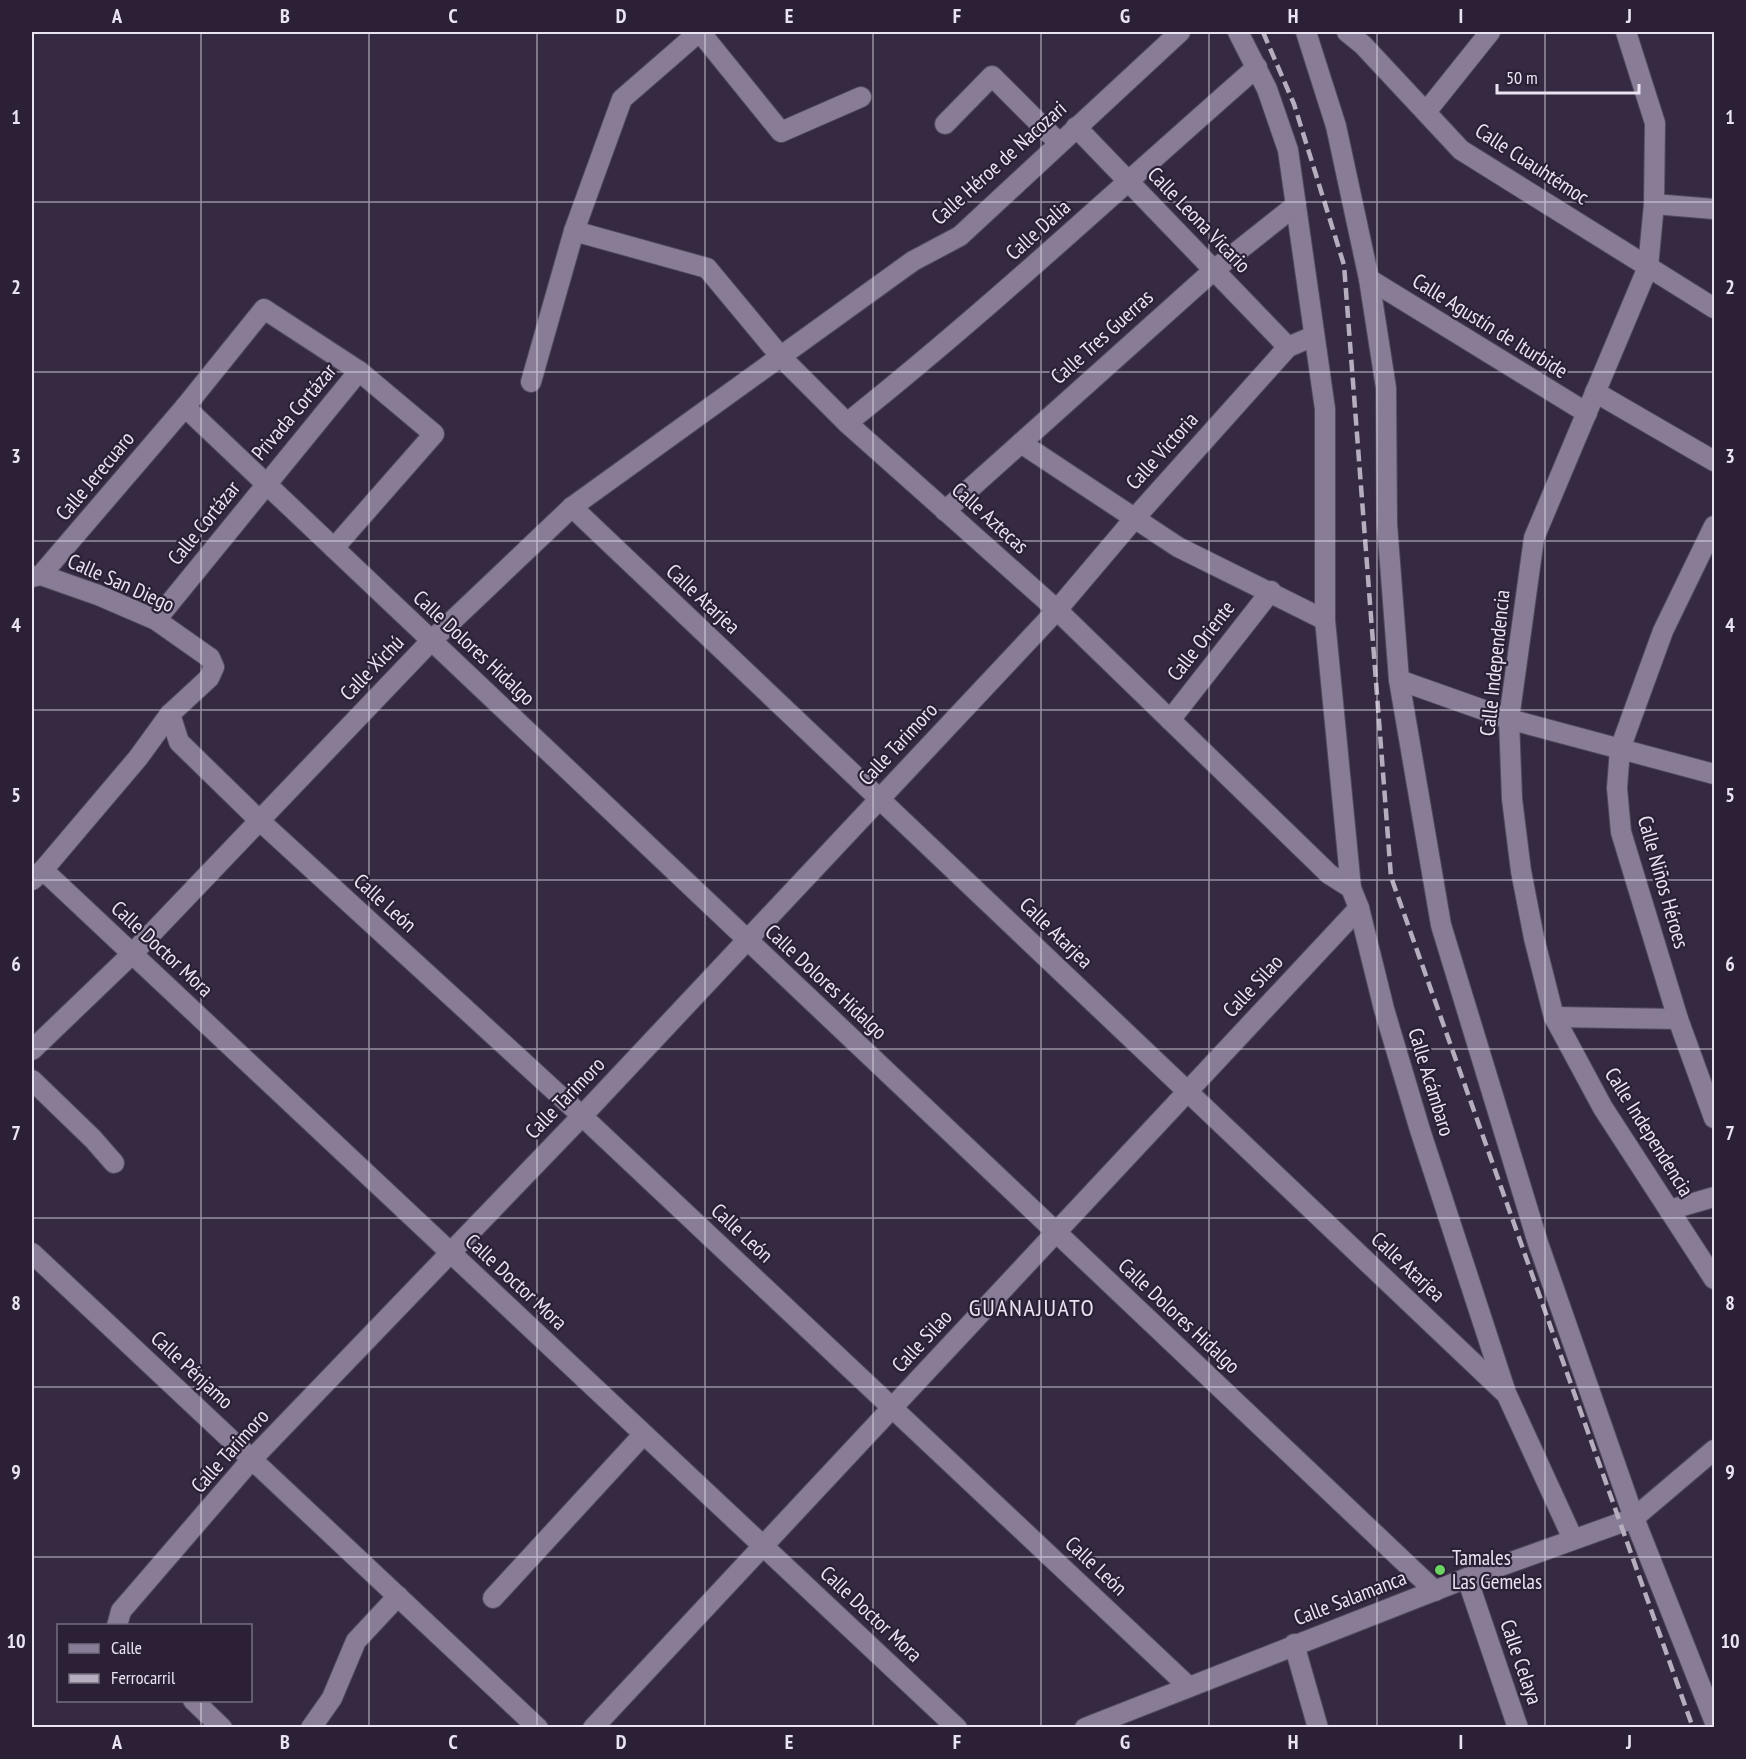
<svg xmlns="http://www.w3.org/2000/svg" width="1746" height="1759" font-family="'PT Sans Narrow',sans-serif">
  <rect width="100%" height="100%" fill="#352a41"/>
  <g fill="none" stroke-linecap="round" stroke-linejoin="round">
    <defs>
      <g id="minor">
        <path d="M700 32 781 132 861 97"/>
        <path d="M1238 32 1267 89 1288 150 1325 409V620L1351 888 1359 908 1384 1009 1420 1130 1506 1393 1573 1539"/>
        <path d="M1306 32 1336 126 1369 279 1386 388 1387 524 1399 680 1441 925 1538 1243 1634 1518 1714 1720"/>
        <path d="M1347 32 1363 45 1461 150 1714 308"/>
        <path d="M1626 32 1655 123 1654 204 1648 267 1534 538 1509 719 1512 799 1521 871 1534 938 1554 1017 1603 1108 1714 1279"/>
        <path d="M1426 112 1490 32"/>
        <path d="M945 124 992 76 1059 143"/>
        <path d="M1076 127 1288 347"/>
        <path d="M1654 204 1714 209"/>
        <path d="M574 231 707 268 781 357 847 423 1057 610 1329 874 1351 888"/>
        <path d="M1369 279 1587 413"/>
        <path d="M531 382 574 231 622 99 699 32"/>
        <path d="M1595 392 1714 461"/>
        <path d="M185 407 1435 1591"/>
        <path d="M847 423C989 310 1121 186 1257 67"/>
        <path d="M1021 443 1178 547 1325 620"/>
        <path d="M572 507 1504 1392"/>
        <path d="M945 511 1214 270 1296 205"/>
        <path d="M1714 526 1663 631 1620 749 1617 788 1621 832 1678 1019 1714 1118"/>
        <path d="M41 575 185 407 264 309 359 371 434 434 334 548"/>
        <path d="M32 577 41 575 98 595 156 620 210 658 214 667 209 678 170 714 138 758 43 870 32 880"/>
        <path d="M156 620 359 371"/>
        <path d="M1399 680 1509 719 1714 774"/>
        <path d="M170 714 179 742 259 820 582 1116 1189 1687"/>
        <path d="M1170 720 1271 591"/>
        <path d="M43 870 957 1728"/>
        <path d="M1554 1017 1678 1019"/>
        <path d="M32 1050 132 954 431 641 572 507 913 261 960 236 1180 32"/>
        <path d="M32 1080 93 1139 114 1163"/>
        <path d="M1669 1210 1714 1197"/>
        <path d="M32 1253 538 1728"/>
        <path d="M1467 1578 1518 1728"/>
        <path d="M493 1598 643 1435"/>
        <path d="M117 1626 121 1611 252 1459 582 1116 1057 610 1134 519 1288 347 1314 336"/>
        <path d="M1294 1644 1318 1728"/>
        <path d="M193 1700 222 1728"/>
        <path d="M311 1728 332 1698 356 1641 398 1596"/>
        <path d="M593 1728 1359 908"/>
        <path d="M1085 1728 1467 1578 1634 1518 1714 1450"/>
      </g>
    </defs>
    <use href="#minor" stroke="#52495c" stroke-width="22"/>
    <use href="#minor" stroke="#897c97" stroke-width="20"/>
    <path stroke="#b6aebf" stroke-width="4.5" stroke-dasharray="12 6" stroke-linecap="butt" d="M1263 32 1294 104 1344 265 1391 877 1693 1728"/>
  </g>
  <path fill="none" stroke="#eae4f2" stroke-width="1.5" stroke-opacity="0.55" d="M201 32V1626M369 32V1728M537 32V1728M705 32V1728M873 32V1728M1041 32V1728M1209 32V1728M1377 32V1728M1545 32V1728M32 202H1714M32 372H1714M32 541H1714M32 710H1714M32 880H1714M32 1049H1714M32 1218H1714M32 1387H1714M32 1557H1714M201 1700V1728"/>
  <circle fill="#6bd362" stroke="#2b2036" stroke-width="2" cx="1440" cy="1570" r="6"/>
  <g text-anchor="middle" stroke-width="4.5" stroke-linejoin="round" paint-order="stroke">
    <g font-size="21" fill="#eae4f2" stroke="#2b2036">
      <text transform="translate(999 163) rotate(-42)" y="7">Calle Héroe de Nacozari</text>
      <text transform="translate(1532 164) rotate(33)" y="7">Calle Cuauhtémoc</text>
      <text transform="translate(1199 220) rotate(46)" y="7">Calle Leona Vicario</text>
      <text transform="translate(1038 230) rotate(-42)" y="7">Calle Dalia</text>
      <text transform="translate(1490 326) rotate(32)" y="7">Calle Agustín de Iturbide</text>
      <text transform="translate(1102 337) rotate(-42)" y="7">Calle Tres Guerras</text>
      <text transform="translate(294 412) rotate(-50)" y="7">Privada Cortázar</text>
      <text transform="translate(1162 451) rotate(-48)" y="7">Calle Victoria</text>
      <text transform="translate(95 476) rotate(-50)" y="7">Calle Jerecuaro</text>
      <text transform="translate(990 518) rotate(42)" y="7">Calle Aztecas</text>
      <text transform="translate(204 523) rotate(-51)" y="7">Calle Cortázar</text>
      <text transform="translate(121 583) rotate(24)" y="7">Calle San Diego</text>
      <text transform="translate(703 599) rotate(43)" y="7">Calle Atarjea</text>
      <text transform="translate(1201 641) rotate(-52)" y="7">Calle Oriente</text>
      <text transform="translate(474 648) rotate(43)" y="7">Calle Dolores Hidalgo</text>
      <text transform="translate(1495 663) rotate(-84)" y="7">Calle Independencia</text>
      <text transform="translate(372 668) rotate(-46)" y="7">Calle Xichú</text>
      <text transform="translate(898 744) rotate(-47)" y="7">Calle Tarimoro</text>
      <text transform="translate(1663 882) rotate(74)" y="7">Calle Niños Héroes</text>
      <text transform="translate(385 903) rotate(42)" y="7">Calle León</text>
      <text transform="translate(1056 933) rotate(44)" y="7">Calle Atarjea</text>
      <text transform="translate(162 949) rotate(43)" y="7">Calle Doctor Mora</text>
      <text transform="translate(826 982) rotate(43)" y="7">Calle Dolores Hidalgo</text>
      <text transform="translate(1253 986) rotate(-47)" y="7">Calle Silao</text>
      <text transform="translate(1431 1082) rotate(73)" y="7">Calle Acámbaro</text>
      <text transform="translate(565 1098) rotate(-46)" y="7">Calle Tarimoro</text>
      <text transform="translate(1649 1132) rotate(58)" y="7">Calle Independencia</text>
      <text transform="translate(742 1233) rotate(43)" y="7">Calle León</text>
      <text transform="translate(1408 1267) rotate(43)" y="7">Calle Atarjea</text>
      <text transform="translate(516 1282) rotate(43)" y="7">Calle Doctor Mora</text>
      <text transform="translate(1179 1316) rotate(43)" y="7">Calle Dolores Hidalgo</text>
      <text transform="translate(922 1341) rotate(-47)" y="7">Calle Silao</text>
      <text transform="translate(192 1370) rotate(43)" y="7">Calle Pénjamo</text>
      <text transform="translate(230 1451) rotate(-48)" y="7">Calle Tarimoro</text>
      <text transform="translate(1096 1566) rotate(43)" y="7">Calle León</text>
      <text transform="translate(1350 1598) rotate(-21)" y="7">Calle Salamanca</text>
      <text transform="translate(871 1614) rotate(43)" y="7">Calle Doctor Mora</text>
      <text transform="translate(1521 1662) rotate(71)" y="7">Calle Celaya</text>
    </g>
    <g font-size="21" fill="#eae4f2" stroke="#2b2036" text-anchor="start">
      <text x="1452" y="1565">Tamales<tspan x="1452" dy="24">Las Gemelas</tspan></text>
    </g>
    <g font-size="24" letter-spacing="1.5" fill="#eae4f2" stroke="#2b2036">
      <text x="1032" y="1316">GUANAJUATO</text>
    </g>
  </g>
  <rect width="1746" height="1759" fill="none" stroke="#2b2036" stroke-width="66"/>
  <rect x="57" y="1624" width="195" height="78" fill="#2b2036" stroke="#776e81" stroke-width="1.5"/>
  <rect x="69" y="1644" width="30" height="9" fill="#897c97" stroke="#776e81" stroke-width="1.5"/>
  <text x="111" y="1654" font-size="18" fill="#eae4f2">Calle</text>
  <rect x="69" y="1674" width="30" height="9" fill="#b6aebf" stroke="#776e81" stroke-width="1.5"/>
  <text x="111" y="1684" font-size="18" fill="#eae4f2">Ferrocarril</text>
  <path d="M1497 84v9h142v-9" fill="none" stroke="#eae4f2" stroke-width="3"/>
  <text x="1506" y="84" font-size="18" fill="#eae4f2" stroke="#2b2036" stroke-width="4.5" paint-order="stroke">50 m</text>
  <rect x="33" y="33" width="1680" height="1693" fill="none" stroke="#eae4f2" stroke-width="2"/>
  <g font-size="20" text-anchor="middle" font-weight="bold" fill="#eae4f2">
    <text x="117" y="23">A</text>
    <text x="285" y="23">B</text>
    <text x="453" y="23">C</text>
    <text x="621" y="23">D</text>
    <text x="789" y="23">E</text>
    <text x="957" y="23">F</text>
    <text x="1125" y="23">G</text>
    <text x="1293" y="23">H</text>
    <text x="1461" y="23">I</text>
    <text x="1629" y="23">J</text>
    <text x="16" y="124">1</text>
    <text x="1730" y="124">1</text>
    <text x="16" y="294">2</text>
    <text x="1730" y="294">2</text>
    <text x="16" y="463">3</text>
    <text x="1730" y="463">3</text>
    <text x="16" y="632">4</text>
    <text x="1730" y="632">4</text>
    <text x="16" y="802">5</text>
    <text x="1730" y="802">5</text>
    <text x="16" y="971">6</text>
    <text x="1730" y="971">6</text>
    <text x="16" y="1140">7</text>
    <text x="1730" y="1140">7</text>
    <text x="16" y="1310">8</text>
    <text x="1730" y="1310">8</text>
    <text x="16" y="1479">9</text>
    <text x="1730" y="1479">9</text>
    <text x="16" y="1648">10</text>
    <text x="1730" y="1648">10</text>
    <text x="117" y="1749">A</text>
    <text x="285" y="1749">B</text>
    <text x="453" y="1749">C</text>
    <text x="621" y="1749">D</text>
    <text x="789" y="1749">E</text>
    <text x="957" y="1749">F</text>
    <text x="1125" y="1749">G</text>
    <text x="1293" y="1749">H</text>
    <text x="1461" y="1749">I</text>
    <text x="1629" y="1749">J</text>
  </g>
</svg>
